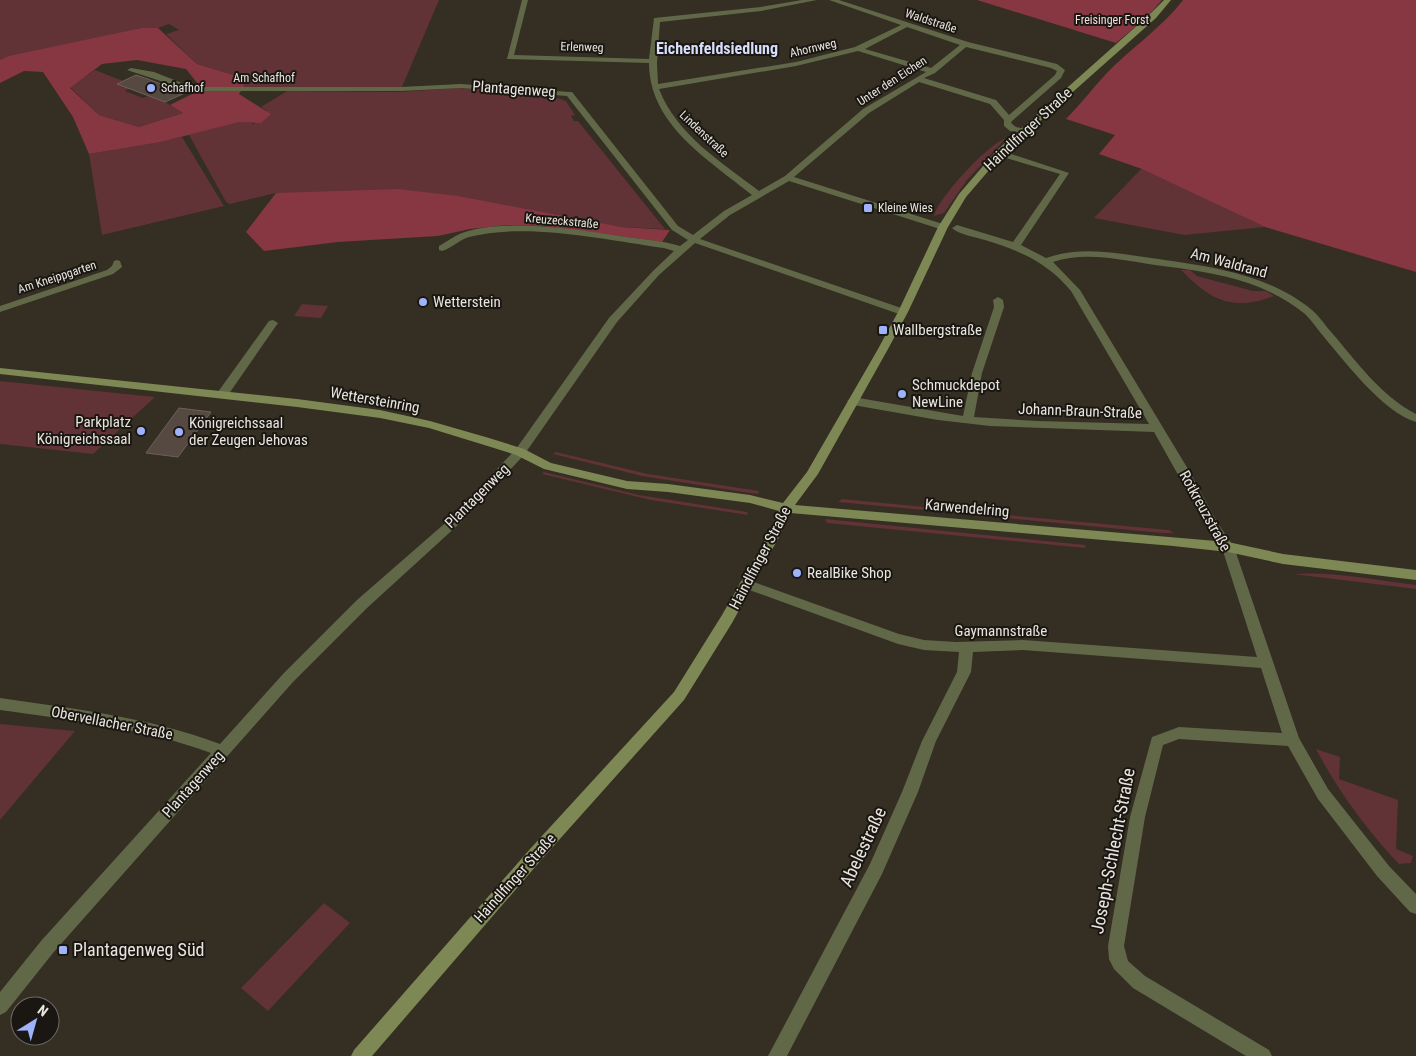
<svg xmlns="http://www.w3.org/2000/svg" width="1416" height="1056" font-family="'Roboto Condensed',sans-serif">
  <rect width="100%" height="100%" fill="#342e23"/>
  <g fill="#613236">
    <path d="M0 0H439L402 87 243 88 237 76 197 64 166 34 179 30 169 24 158 28H141L0 60Z"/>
    <path d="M95 70 123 81 117 84 130 88 125 91 143 98 149 96 165 102 183 113 139 127 99 115 70 87Z"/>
    <path d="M458 88 542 93 566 101 575 115 571 116 574 121H578L665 229 621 227 276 193 230 204 226 202 189 135C206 130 239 117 254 124L267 111 261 107 287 91 398 92Z"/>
    <path d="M182 137 224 206 102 235 89 154 160 142Z"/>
    <path d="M1006 138 967 180 944 213 934 216C938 198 988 144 1006 138Z"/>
    <path d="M1142 168 1265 227 1184 235 1094 218Z"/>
    <path d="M1181 270H1190L1197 276 1253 291H1266L1274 296C1233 312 1210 300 1181 270Z"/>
    <path d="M302 304 328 306 321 318 294 316Z"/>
    <path d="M0 381 155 397 93 454 0 444Z"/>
    <path d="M556 452 648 474 759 491 758 494 750 493 642 476 553 454Z"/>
    <path d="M544 472 639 495 747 512 748 515 651 500 542 474Z"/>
    <path d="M842 499 966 511 967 514 838 502Z"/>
    <path d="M984 513 1169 530 1174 533H1162L985 516Z"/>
    <path d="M825 519 1085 545 1086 548 827 523Z"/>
    <path d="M1293 574C1333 571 1376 580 1416 585V589Z"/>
    <path d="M0 724 75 731 0 820Z"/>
    <path d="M1316 749 1340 757 1339 779 1398 800 1396 849 1413 856 1411 863 1399 864C1366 829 1338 791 1316 749Z"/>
    <path d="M324 903 350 923 268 1011 241 988Z"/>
  </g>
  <g fill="#863741" fill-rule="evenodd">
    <path d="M977 0H1162L1148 16 1116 43Z"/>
    <path d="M1183 0H1416V272L1265 227 1142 169 1099 154 1115 135 1066 119C1080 105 1091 90 1105 75 1129 49 1161 29 1183 0Z"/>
    <path d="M141 28H158L197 64 237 76 244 86 239 94 271 114 261 123 239 122 161 142 89 154 73 117 43 72 24 71 0 83V60L9 56ZM137 60 186 69 202 89 170 105 183 113 139 127 99 115 70 88 102 64Z"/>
    <path d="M398 189 458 196 621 227 670 230 662 242 544 226 507 225 470 229 438 236 338 242 264 251 246 232 276 193Z"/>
  </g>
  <g fill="#564942" stroke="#6f6159">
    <path d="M136 75 145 78 185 93 165 102 117 84Z"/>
    <path d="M179 408 211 412 178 457 146 453Z"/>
  </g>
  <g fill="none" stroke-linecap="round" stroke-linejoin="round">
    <g fill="#616848" fill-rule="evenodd">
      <path d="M522 0H528L514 55 649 59 654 18 761 7 802 0H817L761 11 660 22 657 63 658 84 796 62 855 47 901 25 829 0H839L968 42 1057 64 1065 70 1061 78 1012 121 1011 123 1016 127 1026 129V133L1010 131 1004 126V120L990 104 919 82 869 113 794 177 946 225V229H940L789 181 730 215 700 239 907 310V314H899L695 243 659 275 617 322 524 455 459 524 367 608 293 682 53 953 6 1012 0 1015V992L41 941 211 753C144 728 71 720 0 710V698C74 709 149 717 220 744L283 674 357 600 451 518 516 449 609 318 653 271 674 251 664 248C606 240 526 222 469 237 459 240 452 248 442 251L439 250V246C446 242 454 236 462 233 506 218 574 229 619 236 639 239 660 240 680 246L688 240 672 230 567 96 461 88 401 91H191L127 70 131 68 154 72 192 87H401L461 84 569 92H572L678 226 693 235 724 211 752 195C709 160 649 125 649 63L507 59ZM907 27 960 45 931 68 865 49ZM966 47 1051 68 1057 71 1055 75 1009 115 996 100 924 78 935 73ZM858 51 926 72 863 109 785 176 759 191C721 162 677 135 659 89L796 66Z"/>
      <path d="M999 150 1069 173 1021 245 1046 258C1081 246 1116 253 1151 258 1207 266 1267 273 1312 310 1319 316 1325 325 1332 333 1356 361 1382 397 1416 414V422C1384 413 1346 363 1324 337 1318 330 1312 321 1305 314 1288 300 1268 290 1248 283 1218 273 1186 269 1155 265 1122 260 1085 251 1053 262L1080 290 1188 469 1217 522 1234 547 1299 738 1328 789 1389 866 1416 894V914L1410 912 1377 876 1318 799 1288 746 1179 739 1163 745 1145 817 1124 946 1128 961 1145 976 1269 1050 1272 1056H1246L1133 988 1114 969 1109 959 1108 946 1130 817 1152 737 1179 727 1282 733 1261 668 1023 650 973 652 971 672 936 741 918 792 882 874 787 1056H768L870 864 902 792 922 741 957 672 959 652 924 650 898 644 741 587 739 584 741 581H751L899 634 924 640 956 642 1023 640 1257 657 1222 548 1208 528 1154 432 990 426 938 420 853 405 847 401 853 397 963 416 972 373 994 307 993 300 998 297 1003 300 1004 307 982 373 974 417 1038 421 1149 424 1071 291C1048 263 1019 250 985 240 975 237 960 235 952 228L957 225 1013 242 1060 174 996 155V151Z"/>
      <path d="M117 260 120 261 122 267 113 274 0 312V306L107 270 112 266 114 261Z"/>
      <path d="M273 320 278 323 226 398H218L216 395 218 392 269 321Z"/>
    </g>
    <path fill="#7d8854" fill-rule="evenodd" d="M1164 0H1171L1156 18 1002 155 966 197 948 227 908 312 888 349 818 474 795 505 1228 542 1283 554 1416 570V580L1283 564 1228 552 1173 546 790 513 779 537 732 623 684 700 542 859 372 1056H351L354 1050 530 849 674 692 722 615 767 537 779 511 750 503 668 492 627 489 544 469 516 455 481 444 429 428 380 418 297 407 0 374V368L297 399 380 410 430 421 489 438 524 449 551 463 627 481 668 484 750 495 783 503 807 472 878 349 898 312 938 227 959 194 996 151 1150 14Z"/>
  </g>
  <g fill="#9fb3fd" stroke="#1a1712" stroke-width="2">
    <circle cx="151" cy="88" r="5"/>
    <rect x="863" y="203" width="10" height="10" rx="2.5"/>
    <circle cx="423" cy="302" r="5"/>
    <rect x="878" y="325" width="10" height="10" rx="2.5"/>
    <circle cx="902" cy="394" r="5"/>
    <circle cx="141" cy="431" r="5"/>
    <circle cx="179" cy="432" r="5"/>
    <circle cx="797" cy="573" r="5"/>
    <rect x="58" y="945" width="10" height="10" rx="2.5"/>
  </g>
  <g text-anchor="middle" stroke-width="4" stroke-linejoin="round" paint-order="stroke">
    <g font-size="12" fill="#f5dcdd" stroke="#1a1712">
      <text x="1112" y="24">Freisinger Forst</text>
    </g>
    <g font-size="12" fill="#e9e5de" stroke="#1a1712">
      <text transform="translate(931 21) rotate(18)" y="4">Waldstraße</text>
      <text transform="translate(582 47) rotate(2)" y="4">Erlenweg</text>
      <text transform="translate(813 48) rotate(-13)" y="4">Ahornweg</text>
      <text x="264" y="82">Am Schafhof</text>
      <text transform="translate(892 81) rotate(-33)" y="4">Unter den Eichen</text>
      <text transform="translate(704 134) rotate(43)" y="4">Lindenstraße</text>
      <text transform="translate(562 221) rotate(5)" y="4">Kreuzeckstraße</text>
      <text transform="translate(57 277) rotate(-18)" y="4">Am Kneippgarten</text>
    </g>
    <g font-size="12" fill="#e9e5de" stroke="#1a1712" text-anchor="start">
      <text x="161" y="92">Schafhof</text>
      <text x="878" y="212">Kleine Wies</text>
    </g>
    <g font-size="15" fill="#e9e5de" stroke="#1a1712">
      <text transform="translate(514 89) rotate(4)" y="5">Plantagenweg</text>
      <text transform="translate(1028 129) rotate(-43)" y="5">Haindlfinger Straße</text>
      <text transform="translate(1229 263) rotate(15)" y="5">Am Waldrand</text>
      <text transform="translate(375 400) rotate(10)" y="5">Wettersteinring</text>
      <text transform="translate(1080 411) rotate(2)" y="5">Johann-Braun-Straße</text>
      <text transform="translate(477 496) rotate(-45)" y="5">Plantagenweg</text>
      <text transform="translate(967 508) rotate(5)" y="5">Karwendelring</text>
      <text transform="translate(1205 511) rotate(61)" y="5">Rotkreuzstraße</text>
      <text transform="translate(760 558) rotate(-62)" y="5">Haindlfinger Straße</text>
      <text x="1001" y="636">Gaymannstraße</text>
      <text transform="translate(112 723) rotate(11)" y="5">Obervellacher Straße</text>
      <text transform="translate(193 784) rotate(-48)" y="5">Plantagenweg</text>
      <text transform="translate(515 878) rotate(-48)" y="5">Haindlfinger Straße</text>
    </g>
    <g font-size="15" fill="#e9e5de" stroke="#1a1712" text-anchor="start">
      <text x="433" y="307">Wetterstein</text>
      <text x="893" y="335">Wallbergstraße</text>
      <text x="912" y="390">Schmuckdepot<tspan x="912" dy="17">NewLine</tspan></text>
      <text x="131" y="427" text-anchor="end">Parkplatz<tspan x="131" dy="17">Königreichssaal</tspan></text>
      <text x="189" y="428">Königreichssaal<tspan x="189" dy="17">der Zeugen Jehovas</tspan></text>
      <text x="807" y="578">RealBike Shop</text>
    </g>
    <g font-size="16" font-weight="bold" fill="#d6defb" stroke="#1a1712">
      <text x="717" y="54">Eichenfeldsiedlung</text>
    </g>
    <g font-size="18" fill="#e9e5de" stroke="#1a1712">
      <text transform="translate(863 847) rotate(-65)" y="6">Abelestraße</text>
      <text transform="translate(1113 851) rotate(-79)" y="6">Joseph-Schlecht-Straße</text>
    </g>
    <g font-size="18" fill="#e9e5de" stroke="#1a1712" text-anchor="start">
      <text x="73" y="956">Plantagenweg Süd</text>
    </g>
  </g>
  <g transform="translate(35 1021) rotate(37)"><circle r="24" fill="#1a1712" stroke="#6d6964"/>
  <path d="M0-4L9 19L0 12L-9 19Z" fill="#9fb3fd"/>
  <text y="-8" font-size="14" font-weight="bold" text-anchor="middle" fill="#e9e5de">N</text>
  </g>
</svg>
